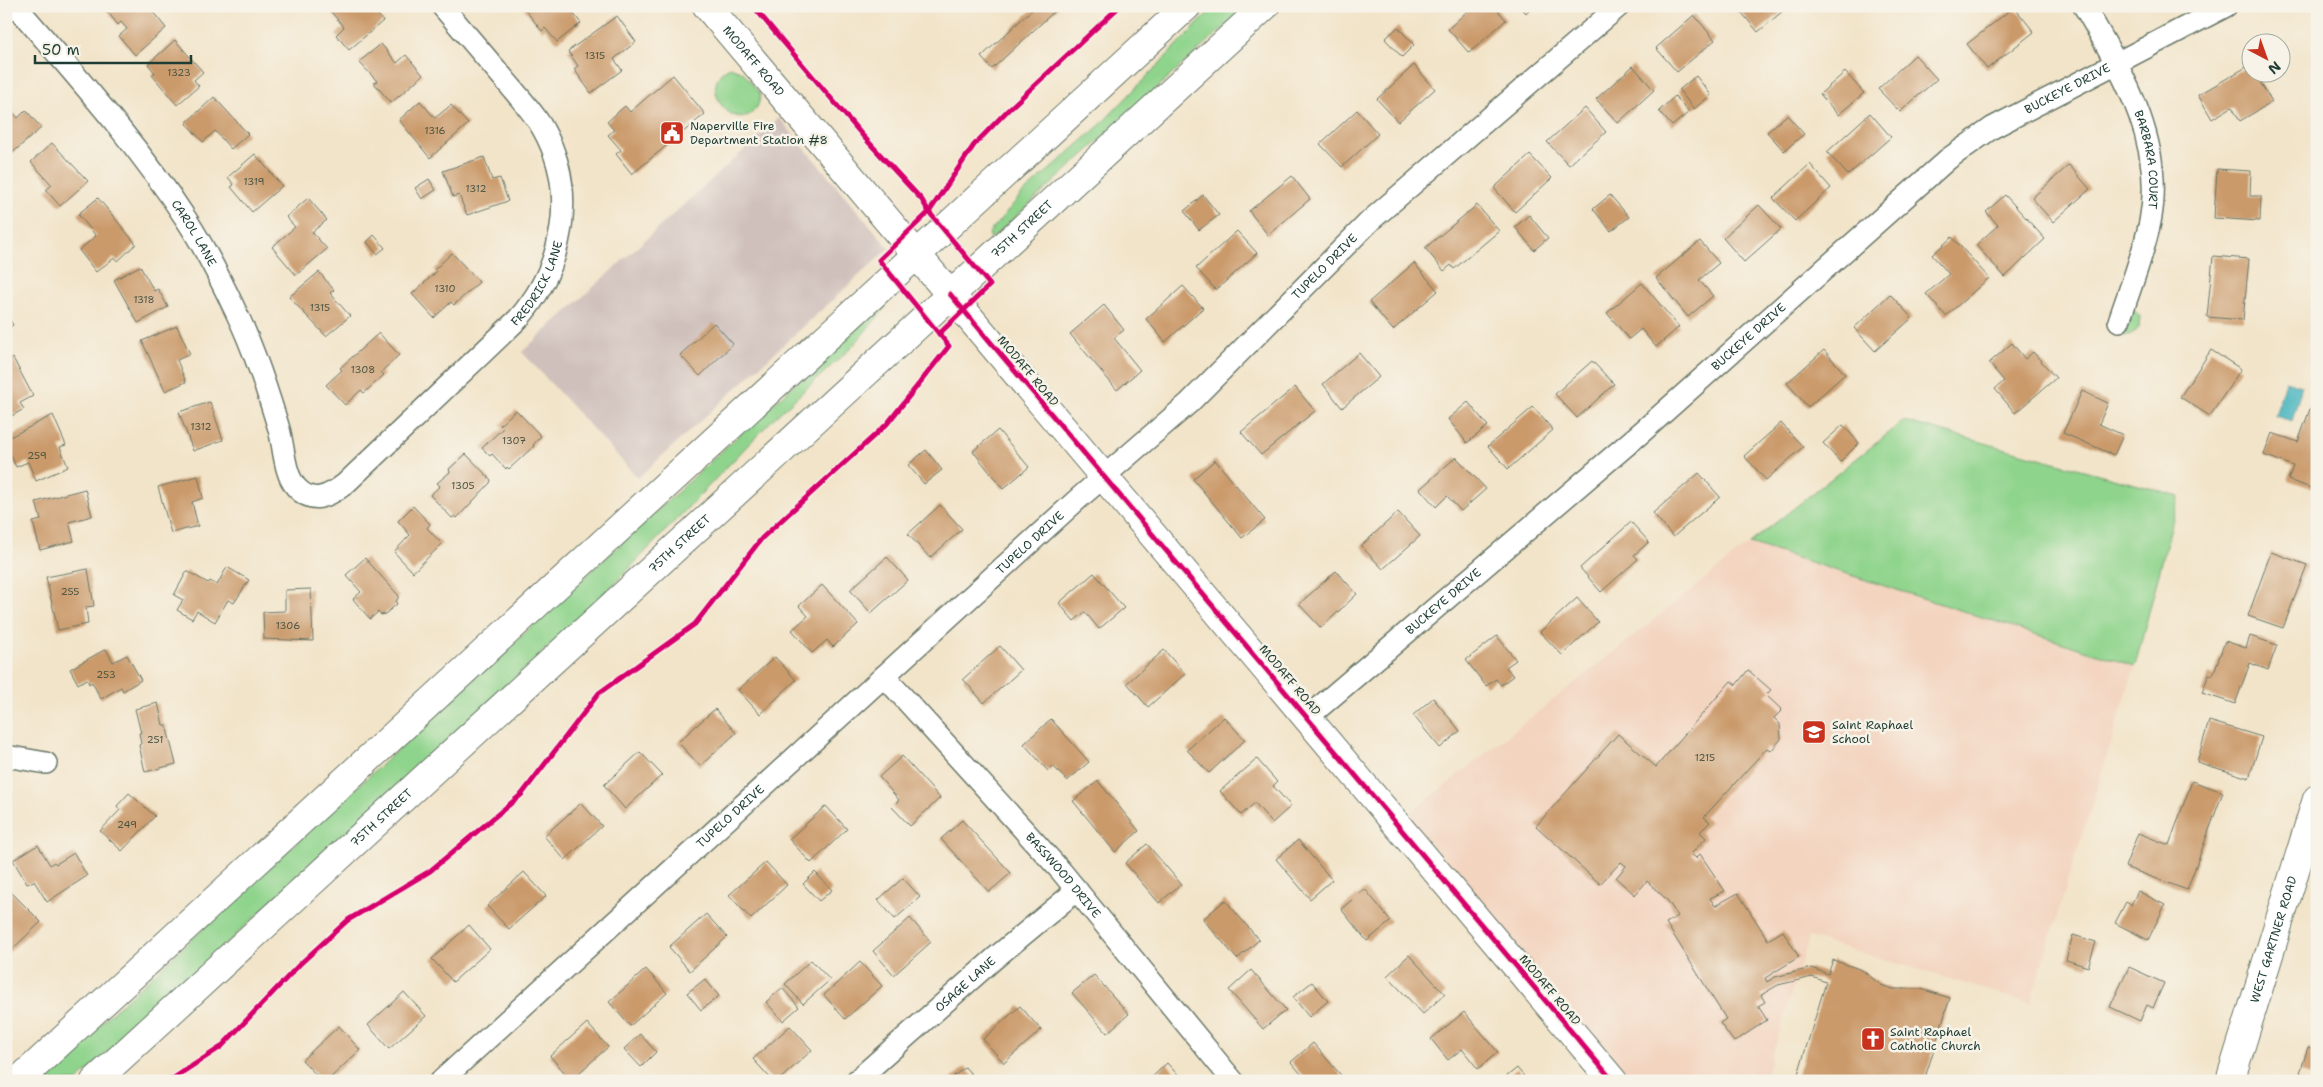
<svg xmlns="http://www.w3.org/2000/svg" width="2323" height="1087" font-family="'Shantell Sans',sans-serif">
  <rect width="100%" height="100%" fill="#f7f3e8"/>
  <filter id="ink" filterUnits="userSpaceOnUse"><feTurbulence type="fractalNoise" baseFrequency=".02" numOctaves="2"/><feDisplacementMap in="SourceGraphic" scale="10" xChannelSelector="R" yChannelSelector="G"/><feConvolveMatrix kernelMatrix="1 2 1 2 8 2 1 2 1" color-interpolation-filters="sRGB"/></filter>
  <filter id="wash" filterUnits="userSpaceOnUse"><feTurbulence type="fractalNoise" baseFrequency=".0096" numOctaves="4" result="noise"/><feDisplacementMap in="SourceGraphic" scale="20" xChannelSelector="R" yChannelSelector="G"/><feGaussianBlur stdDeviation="1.12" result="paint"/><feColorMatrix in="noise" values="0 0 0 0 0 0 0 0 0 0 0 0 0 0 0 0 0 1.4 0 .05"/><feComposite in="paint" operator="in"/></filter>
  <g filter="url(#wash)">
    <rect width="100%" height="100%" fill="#f2e4c9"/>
    <path fill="#f3d4bf" d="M1904 421 2179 496 2135 666 2030 1003 1809 937 1764 1081H1633L1407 816Z"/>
    <path fill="#cfc0bb" d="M779 118 889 248 638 478 522 352Z"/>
    <g fill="#8fd48c" stroke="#578860">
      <path d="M1215 6H1247L991 239 989 233 1022 194 1100 125Z"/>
      <path d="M730 67 743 72 760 94C760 102 758 107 753 112 730 132 696 83 730 67Z"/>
      <path d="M884 302 885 308 852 347 774 418 596 603 77 1081H38Z"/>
      <path d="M2133 309 2140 316 2139 328 2129 336 2119 335 2112 327Z"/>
      <path d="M1904 421 2179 496 2135 666 1750 543Z"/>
    </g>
    <path fill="#46b5bf" stroke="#32797a" d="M2285 381 2302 386 2292 421 2275 416Z"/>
    <g id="blocks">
      <g fill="#ca9a6a">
        <path d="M103 6H148L166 28 135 55 119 36 127 29 121 22 118 25Z"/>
        <path d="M326 6H371L383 21 349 50 336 35 344 27Z"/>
        <path d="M522 6H567L581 23 557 42 545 28 542 31Z"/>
        <path d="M1036 6H1060L992 69 981 57Z"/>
        <path d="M1473 6H1494L1506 20 1469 53 1448 29Z"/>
        <path d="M1520 6H1533L1526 13Z"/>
        <path d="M1736 6H1781L1784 10 1758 32Z"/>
        <path d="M2014 7 2034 32 1987 69 1967 44Z"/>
        <path d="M1694 15 1715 40 1677 72 1656 48Z"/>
        <path d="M617 16 636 42 614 59 622 70 591 93 574 69 578 66 568 51Z"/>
        <path d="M1398 27 1414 45 1402 57 1385 39Z"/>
        <path d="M175 40 203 72 194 80 199 86 177 105 152 75 155 73 148 64Z"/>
        <path d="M381 44 397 63 406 55 423 75 391 103 374 83 377 81 359 62Z"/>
        <path d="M1915 55 1937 79 1900 112 1878 89Z"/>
        <path d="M1414 65 1435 89 1398 122 1377 99Z"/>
        <path d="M2250 65V72H2254L2272 102 2240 121 2232 107 2212 119 2198 95Z"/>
        <path d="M1633 66 1654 90 1618 123 1596 99Z"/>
        <path d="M1845 72 1864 93 1838 115 1820 94Z"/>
        <path d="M673 75 705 114 632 174 616 154 621 150 608 135 614 130 607 122 625 106 630 112Z"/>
        <path d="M1696 76 1711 95 1694 109 1679 90Z"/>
        <path d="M1675 96 1689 112 1672 126 1659 111Z"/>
        <path d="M214 97 248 134 231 149 215 131 203 142 186 123Z"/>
        <path d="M420 101 435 118 451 105 468 124 430 158 399 120Z"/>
        <path d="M6 105 18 118 26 110 41 128 10 155 6 151Z"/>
        <path d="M1585 108 1606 132 1569 165 1547 142Z"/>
        <path d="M1357 110 1378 134 1342 167 1320 144Z"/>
        <path d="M1870 113 1891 137 1848 175 1827 152Z"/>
        <path d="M1787 115 1804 134 1784 151 1767 132Z"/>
        <path d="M52 143 88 181 60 206 46 190 52 185 31 162Z"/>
        <path d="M255 154 282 186 252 212 231 187 234 185 228 177Z"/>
        <path d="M1530 155 1552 178 1515 212 1494 188Z"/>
        <path d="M484 157 492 180 500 178 508 201 467 215 459 195 453 197 443 171Z"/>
        <path d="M1810 164 1831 188 1795 221 1773 198Z"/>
        <path d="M2069 165 2090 189 2053 222 2032 198Z"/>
        <path d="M2217 169 2251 171 2250 196H2261L2260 221 2214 218Z"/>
        <path d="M1292 176 1310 199 1268 235 1249 211Z"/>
        <path d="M429 179 436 190 422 199 415 188Z"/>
        <path d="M1203 195 1219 215 1199 230 1184 211Z"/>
        <path d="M1610 195 1629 217 1611 231 1593 209Z"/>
        <path d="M2005 195 2045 239 2005 277 1976 245 1998 225 1986 212Z"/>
        <path d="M98 198 136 244 118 261 114 258 96 272 79 250 96 236 78 214Z"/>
        <path d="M308 198 327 220 312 232 327 249 296 275 272 247 295 227 286 217Z"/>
        <path d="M1477 205 1499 231 1454 269 1451 265 1444 271 1425 248Z"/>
        <path d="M1759 205 1781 229 1744 262 1723 238Z"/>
        <path d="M1529 215 1548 238 1534 250 1515 227Z"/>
        <path d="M1237 231 1257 253 1216 290 1196 268Z"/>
        <path d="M374 235 385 248 377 254 367 242Z"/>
        <path d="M1952 237 1989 278 1946 316 1926 294 1949 274 1932 255Z"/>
        <path d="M1700 241 1719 263 1699 280 1713 296 1688 317 1656 278Z"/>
        <path d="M452 253 479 282 454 305 451 302 434 318 412 294 436 272 434 270Z"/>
        <path d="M2213 256 2249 259 2243 320 2207 317Z"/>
        <path d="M1414 263 1438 291 1393 330 1369 302Z"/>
        <path d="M140 266 154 291 158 289 168 307 138 323 114 280Z"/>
        <path d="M319 272 334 290 330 293 350 316 326 336 289 297Z"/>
        <path d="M1642 283 1679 327 1656 347 1641 329 1629 339 1607 313Z"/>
        <path d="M1183 286 1203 308 1165 342 1146 319Z"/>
        <path d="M1890 294 1912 318 1875 351 1854 328Z"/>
        <path d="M1104 305 1124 330 1114 338 1140 370 1117 390 1070 334Z"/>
        <path d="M6 314 13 325 6 330Z"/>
        <path d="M714 323 733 344 700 376 680 355Z"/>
        <path d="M177 326 190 354 177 360 186 382 165 391 142 341Z"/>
        <path d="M379 333 399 355 381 372 384 375 364 393 361 390 345 405 326 385 342 370 340 368Z"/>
        <path d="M2012 343 2025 359 2033 352 2056 378 2015 413 1995 389 2004 381 1989 363Z"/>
        <path d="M1824 350 1845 374 1808 407 1787 383Z"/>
        <path d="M2211 350 2241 369 2210 416 2180 397Z"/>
        <path d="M1359 353 1379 377 1342 408 1323 384Z"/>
        <path d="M13 358 33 396 20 403 24 409 6 419V362Z"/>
        <path d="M1592 361 1614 384 1577 418 1555 394Z"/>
        <path d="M1295 387 1315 411 1261 455 1241 432Z"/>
        <path d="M2082 391 2108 403 2099 424 2123 435 2114 455 2063 433Z"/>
        <path d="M2314 398 2317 399V490L2288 480 2293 466 2264 455 2272 433 2298 442Z"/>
        <path d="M210 402 223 440 193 451 179 412Z"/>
        <path d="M1468 402 1488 426 1467 443 1448 419Z"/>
        <path d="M1533 407 1553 430 1508 469 1488 446Z"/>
        <path d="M516 410 541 436 533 445 534 446 509 469 507 467 506 469 492 454 490 456 482 448 503 428 500 425Z"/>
        <path d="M53 415 66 445 60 447 68 467 36 481 28 462 16 467 6 444V439Z"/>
        <path d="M1781 423 1803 447 1766 480 1744 456Z"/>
        <path d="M1843 425 1859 443 1840 462 1823 443Z"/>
        <path d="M998 430 1029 467 1003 489 973 451Z"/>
        <path d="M926 450 942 470 924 484 908 465Z"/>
        <path d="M466 454 491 480 490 483 457 518 455 516 452 518 430 495 440 486 437 483 450 472 449 469Z"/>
        <path d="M1456 457 1486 489 1461 511 1447 496 1436 507 1420 489Z"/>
        <path d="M1215 460 1265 520 1242 538 1193 479Z"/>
        <path d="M1699 473 1720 497 1673 537 1653 513Z"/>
        <path d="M198 476 203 498 192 502 198 526 171 533 158 487Z"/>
        <path d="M85 489 92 516 69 522 74 541 40 550 33 522 41 520 36 502Z"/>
        <path d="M940 505 962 529 930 558 908 534Z"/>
        <path d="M413 506 430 524 427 528 442 544 413 572 394 552 410 535 398 521Z"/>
        <path d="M1398 512 1420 536 1383 569 1361 546Z"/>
        <path d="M1631 522 1649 542 1634 555 1638 559 1601 592 1580 568Z"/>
        <path d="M2271 552 2307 565 2283 628 2248 616Z"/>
        <path d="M887 557 908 580 871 613 850 590Z"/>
        <path d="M365 558 399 596 396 602 397 604 385 614 381 615 378 612 370 619 353 599 361 592 346 575Z"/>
        <path d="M227 567 249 580 234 603 228 600 215 622 197 611 192 619 177 610 183 600 174 595 187 571 208 583 210 581 217 585Z"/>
        <path d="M88 569 94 606 86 607 88 624 58 630 46 577Z"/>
        <path d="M1336 571 1357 594 1321 628 1299 604Z"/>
        <path d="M1094 573 1124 608 1099 629 1085 612 1074 621 1059 603Z"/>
        <path d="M822 585 858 624 833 647 827 640 812 653 792 630 808 616 799 606Z"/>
        <path d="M311 589 313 641 264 639 263 612 285 611V590Z"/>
        <path d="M1577 598 1598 622 1562 655 1540 632Z"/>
        <path d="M1497 636 1516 660 1506 667 1513 676 1501 685 1496 679 1486 686 1466 660Z"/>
        <path d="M2250 636 2277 645 2268 670 2250 663 2235 704 2202 693 2209 674 2213 675 2225 641 2246 648Z"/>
        <path d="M1000 646 1021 670 984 703 963 679Z"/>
        <path d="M106 649 113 662 127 655 141 680 123 691 121 687 101 699 92 682 89 684 87 679 78 684 70 669Z"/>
        <path d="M1164 650 1185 674 1148 707 1127 683Z"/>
        <path d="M775 657 796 680 760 714 738 690Z"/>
        <path d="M1748 670 1771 690 1766 695 1782 710 1774 718 1780 724 1781 739 1771 751 1767 748 1704 817 1710 822 1700 832 1706 838 1691 854 1696 858 1700 854 1725 891 1710 898 1715 906 1738 893 1768 940 1783 931 1799 957 1765 978 1767 982 1775 977 1811 968 1828 974 1833 960 1862 970 1881 985 1893 989H1921L1950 998 1924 1081H1796L1826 982 1812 977 1778 985 1761 995 1765 1002 1758 1006 1767 1020 1734 1042 1720 1023 1726 1019 1666 923 1678 916 1667 900 1647 881 1635 895 1616 878 1626 866 1621 862 1600 884 1536 826 1618 734 1656 767 1731 681 1736 685Z"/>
        <path d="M1433 698 1460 731 1440 748 1413 715Z"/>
        <path d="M158 703 163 725H166L176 764 145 772 139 745 141 744 139 733H141L135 709Z"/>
        <path d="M715 709 736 733 700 766 678 742Z"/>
        <path d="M1224 717 1245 740 1209 773 1187 750Z"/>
        <path d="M1051 719 1089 762 1067 781 1053 766 1048 771 1024 744Z"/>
        <path d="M2209 721 2262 737 2249 778 2197 762Z"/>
        <path d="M640 752 662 775 625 809 604 785Z"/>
        <path d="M902 756 940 798 910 826 892 807 899 800 879 777Z"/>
        <path d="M1257 759 1277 782 1273 786 1291 806 1272 823 1255 803 1241 815 1220 791Z"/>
        <path d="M1098 781 1139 831 1115 852 1073 801Z"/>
        <path d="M2192 781 2223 792 2187 890 2125 867 2138 833 2169 845Z"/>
        <path d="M129 793 155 816 122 851 100 831 120 810 117 806Z"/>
        <path d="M581 803 602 826 565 860 544 836Z"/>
        <path d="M826 806 847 829 811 863 789 839Z"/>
        <path d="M962 820 1011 873 989 892 941 839Z"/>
        <path d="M1298 840 1332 880 1310 899 1276 859Z"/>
        <path d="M1147 844 1181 884 1159 903 1125 863Z"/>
        <path d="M38 845 50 865 54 862 56 864 74 853 87 876 47 902 34 881 27 884 13 860Z"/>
        <path d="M766 862 787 885 751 919 729 895Z"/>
        <path d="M524 872 546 896 509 929 487 906Z"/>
        <path d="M815 872 832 890 819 901 803 884Z"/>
        <path d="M903 878 920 897 895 919 878 900Z"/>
        <path d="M6 887 41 922 6 955Z"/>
        <path d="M1365 889 1391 921 1367 941 1341 909Z"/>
        <path d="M2138 891 2165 905 2148 940 2115 923 2126 902 2131 905Z"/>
        <path d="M1225 900 1259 940 1237 959 1203 919Z"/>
        <path d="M706 914 727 937 690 971 669 947Z"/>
        <path d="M910 918 931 942 894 975 873 951Z"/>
        <path d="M469 925 490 949 453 982 432 959Z"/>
        <path d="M2073 935 2096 942 2088 967 2066 960Z"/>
        <path d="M1409 955 1445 994 1423 1014 1387 976Z"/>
        <path d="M811 960 830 980 803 1004 785 984Z"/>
        <path d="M860 962 882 986 845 1019 824 995Z"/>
        <path d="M2129 967 2164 983 2153 1008 2147 1005 2140 1021 2110 1007Z"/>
        <path d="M646 969 667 993 630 1026 609 1002Z"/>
        <path d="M1251 970 1286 1010 1263 1029 1229 990Z"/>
        <path d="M1094 975 1129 1014 1107 1033 1072 993Z"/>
        <path d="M705 979 719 996 701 1010 687 993Z"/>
        <path d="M1312 982 1328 1001 1309 1017 1293 997Z"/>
        <path d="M782 988 799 1007 783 1021 766 1002Z"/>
        <path d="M404 992 426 1016 389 1049 368 1025Z"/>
        <path d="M1020 1006 1041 1030 1004 1063 983 1039Z"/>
        <path d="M1464 1012 1498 1052 1478 1069 1462 1049 1448 1060 1431 1039Z"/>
        <path d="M587 1023 608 1047 571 1080 550 1056Z"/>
        <path d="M339 1026 360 1050 327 1081H322L302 1060Z"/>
        <path d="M790 1026 812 1050 778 1081H773L753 1059Z"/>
        <path d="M640 1034 656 1052 641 1067 624 1049Z"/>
        <path d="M1313 1043 1346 1081H1307L1291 1062Z"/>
        <path d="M2308 1047 2317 1050V1078L2300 1073Z"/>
        <path d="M1167 1063 1183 1081H1148Z"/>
        <path d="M965 1067 977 1081H948Z"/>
        <path d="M1517 1068 1528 1081H1501Z"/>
      </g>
    </g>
  </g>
  <g filter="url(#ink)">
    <use href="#blocks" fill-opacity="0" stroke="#697768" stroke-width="1"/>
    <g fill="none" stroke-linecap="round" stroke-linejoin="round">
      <defs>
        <g id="street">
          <path id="s1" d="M16 6C75 75 136 142 186 219 205 248 221 280 236 312 254 349 267 390 279 429 284 447 284 473 296 487 312 505 328 497 345 484L518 319C564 267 578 191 543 129 535 114 522 101 511 87 488 60 465 33 442 6"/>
          <path id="s2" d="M2084 6C2122 72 2166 143 2150 222 2143 256 2130 288 2119 321"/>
          <path id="s3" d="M884 676 1061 871 1233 1081"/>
          <path id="s4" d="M1308 717 1643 431 1948 159 1992 128 2226 6"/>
          <path d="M6 756 46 763"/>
          <path id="s5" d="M441 1081 1079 498 1189 403 1371 220 1619 6"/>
          <path id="s6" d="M856 1081 995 958 1077 890"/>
        </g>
        <g id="secondary">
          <path id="s7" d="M707 6 1613 1081"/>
          <path d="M18 1081 1187 6"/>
          <path id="s8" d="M95 1081 1265 6"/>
          <path id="s9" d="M2230 1081 2317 799"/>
        </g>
      </defs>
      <use href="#street" stroke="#697768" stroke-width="24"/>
      <use href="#secondary" stroke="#697768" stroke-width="30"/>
      <use href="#street" stroke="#fff" stroke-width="21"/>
      <use href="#secondary" stroke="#fff" stroke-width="28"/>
      <defs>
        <g id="cycleway">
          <path d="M753 6 863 136 922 200 929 212 990 285 939 334"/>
          <path d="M950 294 1613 1081"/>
          <path d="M169 1081 221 1047 300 964 348 920 430 871 522 794 599 693 695 624 762 538 887 424 949 346 879 260 929 212 974 145 1008 110 1120 6"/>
        </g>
      </defs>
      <use href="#cycleway" stroke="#f7f3e8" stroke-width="8"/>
      <use href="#cycleway" stroke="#d6006c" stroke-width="5"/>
    </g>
  </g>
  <defs>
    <symbol id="civic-square" viewBox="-11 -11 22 22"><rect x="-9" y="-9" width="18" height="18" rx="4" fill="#c8321e" stroke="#f7f3e8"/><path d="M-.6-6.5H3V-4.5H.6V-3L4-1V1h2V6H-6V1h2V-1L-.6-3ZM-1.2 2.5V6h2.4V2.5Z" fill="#fff"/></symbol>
    <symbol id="school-square" viewBox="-11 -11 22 22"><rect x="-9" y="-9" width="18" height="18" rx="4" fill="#c8321e" stroke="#f7f3e8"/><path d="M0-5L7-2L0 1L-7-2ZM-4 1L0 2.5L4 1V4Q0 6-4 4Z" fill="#fff"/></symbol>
    <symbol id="church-square" viewBox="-11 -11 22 22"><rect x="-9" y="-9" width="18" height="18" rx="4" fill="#c8321e" stroke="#f7f3e8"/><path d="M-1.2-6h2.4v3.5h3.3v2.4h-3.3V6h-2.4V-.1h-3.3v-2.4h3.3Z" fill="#fff"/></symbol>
  </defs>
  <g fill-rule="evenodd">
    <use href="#civic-square" x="658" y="119" width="28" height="28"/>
    <use href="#school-square" x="1800" y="718" width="28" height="28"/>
    <use href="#church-square" x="1859" y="1025" width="28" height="28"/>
  </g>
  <g text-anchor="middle" stroke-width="5" stroke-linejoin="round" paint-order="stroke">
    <g font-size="10" fill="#4a5442">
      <text x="595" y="59">1315</text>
      <text x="179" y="76">1323</text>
      <text x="435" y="134">1316</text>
      <text x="254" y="185">1319</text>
      <text x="476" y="192">1312</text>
      <text x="445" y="292">1310</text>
      <text x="144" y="303">1318</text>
      <text x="320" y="311">1315</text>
      <text x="363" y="373">1308</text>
      <text x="201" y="430">1312</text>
      <text x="514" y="444">1307</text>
      <text x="37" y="459">259</text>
      <text x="463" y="489">1305</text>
      <text x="70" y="595">255</text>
      <text x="288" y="629">1306</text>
      <text x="106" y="678">253</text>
      <text x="155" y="743">251</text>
      <text x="1705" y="761">1215</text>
      <text x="127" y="828">249</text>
    </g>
    <g font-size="12" fill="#1f3d34" stroke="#f7f3e8">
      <text dy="4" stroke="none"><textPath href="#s7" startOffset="72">MODAFF ROAD</textPath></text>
      <text dy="4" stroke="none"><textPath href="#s4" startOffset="988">BUCKEYE DRIVE</textPath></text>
      <text dy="4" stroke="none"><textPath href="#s2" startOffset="168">BARBARA COURT</textPath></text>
      <text dy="4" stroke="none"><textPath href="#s8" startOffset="1259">75TH STREET</textPath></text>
      <text dy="4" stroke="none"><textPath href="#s1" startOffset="289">CAROL LANE</textPath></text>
      <text dy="4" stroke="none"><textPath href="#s5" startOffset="1202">TUPELO DRIVE</textPath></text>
      <text dy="4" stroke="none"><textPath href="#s1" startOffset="900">FREDRICK LANE</textPath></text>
      <text dy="4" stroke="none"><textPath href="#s4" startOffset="582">BUCKEYE DRIVE</textPath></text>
      <text transform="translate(1028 371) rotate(50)" y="4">MODAFF ROAD</text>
      <text dy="4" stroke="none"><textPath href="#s8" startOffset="794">75TH STREET</textPath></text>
      <text dy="4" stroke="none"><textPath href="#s5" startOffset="798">TUPELO DRIVE</textPath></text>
      <text dy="4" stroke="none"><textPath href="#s4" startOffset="178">BUCKEYE DRIVE</textPath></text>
      <text transform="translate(1290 680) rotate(50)" y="4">MODAFF ROAD</text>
      <text dy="4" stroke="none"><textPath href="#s5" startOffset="392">TUPELO DRIVE</textPath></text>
      <text dy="4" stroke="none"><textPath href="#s8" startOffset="389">75TH STREET</textPath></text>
      <text dy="4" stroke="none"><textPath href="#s3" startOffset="268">BASSWOOD DRIVE</textPath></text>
      <text dy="4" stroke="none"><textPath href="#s9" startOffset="148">WEST GARTNER ROAD</textPath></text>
      <text dy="4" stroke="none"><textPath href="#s6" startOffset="146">OSAGE LANE</textPath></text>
      <text transform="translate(1550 990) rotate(50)" y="4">MODAFF ROAD</text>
    </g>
    <g font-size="12" fill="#1f3d34" stroke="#f7f3e8" text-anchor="start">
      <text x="690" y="130">Naperville Fire<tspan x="690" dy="14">Department Station #8</tspan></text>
      <text x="1832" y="729">Saint Raphael<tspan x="1832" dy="14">School</tspan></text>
      <text x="1890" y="1036">Saint Raphael<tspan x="1890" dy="14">Catholic Church</tspan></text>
    </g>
  </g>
  <rect width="2323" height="1087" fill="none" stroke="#f7f3e8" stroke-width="25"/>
  <g transform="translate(2266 58) rotate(139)"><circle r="24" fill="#f7f3e8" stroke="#a1aaa0"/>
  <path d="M0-4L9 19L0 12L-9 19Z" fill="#c8321e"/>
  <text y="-8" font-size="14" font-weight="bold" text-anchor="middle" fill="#1f3d34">N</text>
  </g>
  <path d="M35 55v8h156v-8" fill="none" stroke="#1f3d34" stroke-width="2.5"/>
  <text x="42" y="55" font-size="15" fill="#1f3d34" stroke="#f7f3e8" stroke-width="4" paint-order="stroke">50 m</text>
</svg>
